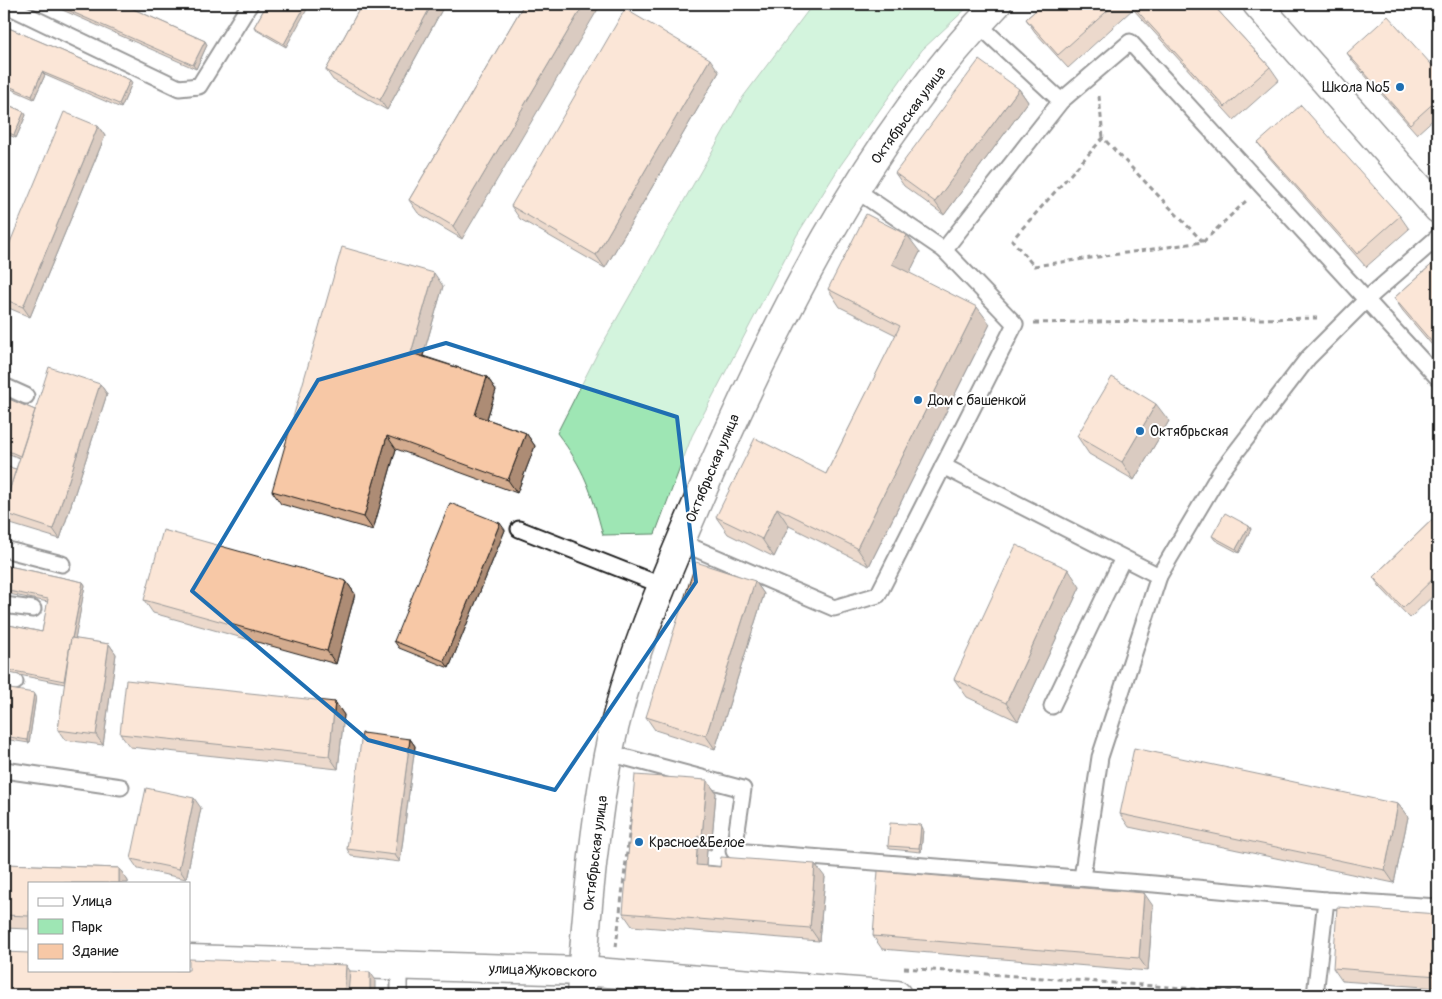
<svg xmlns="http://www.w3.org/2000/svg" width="1442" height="999" font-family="Pangolin,sans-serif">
  <rect width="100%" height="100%" fill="#fff"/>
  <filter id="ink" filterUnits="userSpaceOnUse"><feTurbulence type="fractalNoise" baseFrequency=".02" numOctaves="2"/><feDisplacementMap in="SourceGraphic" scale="10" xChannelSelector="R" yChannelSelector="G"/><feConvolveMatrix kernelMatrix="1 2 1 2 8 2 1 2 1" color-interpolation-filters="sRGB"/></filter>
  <g filter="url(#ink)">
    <path fill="#9ee6b4" stroke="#5d8168" d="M813 4H971L922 50 840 166 797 235 692 436 655 534 603 535C591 490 585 470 557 433L599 350 743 97Z"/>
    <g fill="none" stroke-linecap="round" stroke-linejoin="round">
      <defs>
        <g id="lane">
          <path d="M4 4 179 88 199 86 250 4"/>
          <path d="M978 24 1061 101"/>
          <path d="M856 190 944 250"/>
          <path d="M4 386 26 396"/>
          <path d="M943 466 1159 576"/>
          <path d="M519 529 661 585"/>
          <path d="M680 542 834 608 878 595 1015 324 944 250 1061 101 1130 42 1438 378"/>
          <path d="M4 549 62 564"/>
          <path d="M4 605 33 609"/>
          <path d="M4 679 15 682"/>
          <path d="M1052 706 1123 558"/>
          <path d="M609 753 743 789 734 851 1154 884 1326 900 1438 907"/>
          <path d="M4 770 121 787"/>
          <path d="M1082 878 1100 757 1159 576 1220 473 1308 358 1367 299 1438 237"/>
          <path d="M399 995V965"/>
          <path d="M1315 995 1326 900"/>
        </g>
        <g id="street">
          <path d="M1257 4 1438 209"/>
          <path d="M189 959 582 971 897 995"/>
          <path d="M581 995C586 915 593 834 608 755 626 665 664 580 700 496 774 325 866 139 997 4"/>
        </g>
      </defs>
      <use href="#lane" stroke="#1c1c1c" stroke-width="19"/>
      <use href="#street" stroke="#1c1c1c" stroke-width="31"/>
      <g stroke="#1c1c1c" stroke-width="3" stroke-dasharray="5 4" stroke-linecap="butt">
        <path d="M1099 96 1103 138"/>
        <path d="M1203 242 1103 138 1012 240 1034 266 1203 242 1247 200"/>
        <path d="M1034 323 1317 318"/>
        <path d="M616 947 633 800"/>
        <path d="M904 968 1280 995"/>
      </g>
      <use href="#lane" stroke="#fff" stroke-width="15"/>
      <use href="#street" stroke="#fff" stroke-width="28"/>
    </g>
    <g fill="#d4ac8f" stroke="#1c1c1c">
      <path d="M49 4H122L205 41 207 45 196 69Z"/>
      <path d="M267 4 286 47 256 30 254 27Z"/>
      <path d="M362 4H445L387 110 333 80 326 70Z"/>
      <path d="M524 4 462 239 418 213 409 200Z"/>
      <path d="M1043 4H1212L1270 67 1279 80 1234 120 1133 9 1068 68 1035 32 1026 19Z"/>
      <path d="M4 26 130 80 132 83 121 108 45 75 34 99 4 86Z"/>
      <path d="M1347 53 1438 72V115L1417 134 1354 63Z"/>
      <path d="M719 72 605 268 520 219 511 206Z"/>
      <path d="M1019 89 1028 102 944 215 904 186 895 173Z"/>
      <path d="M4 103 24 112 26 115 16 138 4 133Z"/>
      <path d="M98 126 105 136 30 317 4 306V257Z"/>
      <path d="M1258 143 1400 216 1409 229 1366 267 1268 156Z"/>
      <path d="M920 252 909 273 990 324 869 566 789 526 774 557 728 534 716 517 826 474 896 335 840 307 828 289Z"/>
      <path d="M1438 259V352L1403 311 1394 298Z"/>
      <path d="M443 286 423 356 487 377 496 390 487 419 526 433 535 446 517 493 396 449 373 530 281 504 272 491Z"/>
      <path d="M100 384 107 394 60 539 4 522V466L16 469 20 458 4 452V397L35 410Z"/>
      <path d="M1169 421 1134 480 1089 454 1077 436Z"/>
      <path d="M1438 514V591L1410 618 1380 587 1373 577Z"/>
      <path d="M1249 526 1251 529 1239 553 1215 540 1212 536Z"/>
      <path d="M505 530 449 668 399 648 394 641Z"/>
      <path d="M4 565 83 582 85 585 75 639 109 644 116 654 103 745 65 740 58 730 65 684 4 672V624L42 632 48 602 4 593Z"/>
      <path d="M346 581 355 594 336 664 153 613 144 600Z"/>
      <path d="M755 581 764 594 715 749 655 730 646 717Z"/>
      <path d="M1080 587 1018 721 967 697 954 679Z"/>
      <path d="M4 688 36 696 29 743 4 739Z"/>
      <path d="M335 702 344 715 338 769 130 747 120 734Z"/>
      <path d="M410 739 415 746 400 862 351 856 347 849Z"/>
      <path d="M707 780 716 793 711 850 707 849 706 865 825 877 819 941 632 926 623 913Z"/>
      <path d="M1398 804 1408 817 1394 883 1129 827 1120 814Z"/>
      <path d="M201 808 186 879 138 869 131 859Z"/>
      <path d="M921 825 923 829 921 852 890 849 888 846Z"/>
      <path d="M4 864 119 868 128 881V883H29V929L4 928Z"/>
      <path d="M1153 906 1148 971 882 949 873 936Z"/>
      <path d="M1438 914V988L1342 981 1333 968Z"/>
    </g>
    <g fill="#ad8c74" stroke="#1c1c1c">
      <path d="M306 4H310L286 47 284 44Z"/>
      <path d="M432 4H445L387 110 380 100Z"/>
      <path d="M584 4H601L462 239 453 226Z"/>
      <path d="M205 41 207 45 196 69 193 65Z"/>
      <path d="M710 59 719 72 605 268 596 255Z"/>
      <path d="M42 72 45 75 34 99 32 96Z"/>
      <path d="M130 80 132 83 121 108 119 104Z"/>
      <path d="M1019 89 1028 102 944 215 935 202Z"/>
      <path d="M24 112 26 115 16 138 14 135Z"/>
      <path d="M98 126 105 136 30 317 23 307Z"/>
      <path d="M907 235 920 252 905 282 892 264Z"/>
      <path d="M434 273 443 286 420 366 411 353Z"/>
      <path d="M977 307 990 324 869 566 857 548Z"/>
      <path d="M487 377 496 390 484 428 475 415Z"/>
      <path d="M100 384 107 394 60 539 53 529Z"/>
      <path d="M1156 404 1169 421 1134 480 1122 462Z"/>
      <path d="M526 433 535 446 517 493 508 480Z"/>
      <path d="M387 436 396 449 373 530 364 517Z"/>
      <path d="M777 508 789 526 774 557 762 539Z"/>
      <path d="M500 523 505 530 449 668 444 661Z"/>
      <path d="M1249 526 1251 529 1239 553 1236 549Z"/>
      <path d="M1068 569 1080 587 1018 721 1006 703Z"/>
      <path d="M346 581 355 594 336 664 327 651Z"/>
      <path d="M755 581 764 594 715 749 706 736Z"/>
      <path d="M83 582 85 585 67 685 64 681Z"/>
      <path d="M109 644 116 654 103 745 96 735Z"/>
      <path d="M34 693 36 696 29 743 27 740Z"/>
      <path d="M335 702 344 715 338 769 329 756Z"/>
      <path d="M410 739 415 746 400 862 395 855Z"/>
      <path d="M707 780 716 793 711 850 702 837Z"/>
      <path d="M194 798 201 808 186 879 179 869Z"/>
      <path d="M1398 804 1408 817 1394 883 1385 870Z"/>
      <path d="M921 825 923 829 921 852 919 848Z"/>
      <path d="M698 836 707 849 705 878 696 865Z"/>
      <path d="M815 864 825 877 819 941 810 928Z"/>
      <path d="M119 868 128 881V883H119Z"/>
      <path d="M1144 893 1153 906 1148 971 1139 958Z"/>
      <path d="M346 965 355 978 354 995H344Z"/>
      <path d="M370 972 375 979V995H370Z"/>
    </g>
    <g fill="#f7c8a6" stroke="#1c1c1c">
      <path d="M54 4H122L205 41 193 65Z"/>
      <path d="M267 4H306L284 44 254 27Z"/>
      <path d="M362 4H432L380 100 326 70Z"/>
      <path d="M524 4H584L453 226 409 200Z"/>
      <path d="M1043 4H1115L1058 55 1026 19Z"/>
      <path d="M1131 4H1212L1270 67 1225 107Z"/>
      <path d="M625 9 710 59 596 255 511 206Z"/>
      <path d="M1388 16 1438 72V99L1410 124 1347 53Z"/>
      <path d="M4 26 130 80 119 104 42 72 32 96 4 84Z"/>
      <path d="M979 60 1019 89 935 202 895 173Z"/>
      <path d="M4 103 24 112 14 135 4 131Z"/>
      <path d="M1301 105 1400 216 1357 254 1258 143Z"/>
      <path d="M64 112 98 126 23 307 4 299V257Z"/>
      <path d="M866 214 907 235 892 264 977 307 857 548 777 508 762 539 716 517 755 438 826 474 900 326 828 289Z"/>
      <path d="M342 247 434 273 411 353 487 377 475 415 526 433 508 480 387 436 364 517 272 491Z"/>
      <path d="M1438 259V349L1394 298Z"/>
      <path d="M49 367 100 384 53 529 4 513V507Z"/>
      <path d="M1112 377 1156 404 1122 462 1077 436Z"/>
      <path d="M4 397 35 410 20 456 4 449Z"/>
      <path d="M4 466 16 469 4 507Z"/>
      <path d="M450 503 500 523 444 661 394 641Z"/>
      <path d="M1225 513 1249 526 1236 549 1212 536Z"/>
      <path d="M1438 514V574L1403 608 1373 577Z"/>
      <path d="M163 530 346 581 327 651 144 600Z"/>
      <path d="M1016 545 1068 569 1006 703 954 679Z"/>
      <path d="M696 562 755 581 706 736 646 717Z"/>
      <path d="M4 565 83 582 72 638H71L64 681 4 669V624L42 632 48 599 4 590Z"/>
      <path d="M71 638 109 644 96 735 58 730Z"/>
      <path d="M126 680 335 702 329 756 120 734Z"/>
      <path d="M4 688 34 693 27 740 4 736Z"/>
      <path d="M362 733 410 739 395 855 347 849Z"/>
      <path d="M1134 748 1398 804 1385 870 1120 814Z"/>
      <path d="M635 775 707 780 702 837 698 836 696 865 720 867 721 857 815 864 810 928 623 913Z"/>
      <path d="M146 788 194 798 179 869 131 859Z"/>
      <path d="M890 823 921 825 919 848 888 846Z"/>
      <path d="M4 864 119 868V883H29V916L4 915Z"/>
      <path d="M878 871 1144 893 1139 958 873 936Z"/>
      <path d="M1337 907 1438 914V976L1333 968Z"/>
      <path d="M4 952 29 953V970H189V959L346 965 344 995H4Z"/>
      <path d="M350 971 370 972V995H348Z"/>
    </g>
  </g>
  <path d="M0 0H1442V999H0ZM446 343 677 417 696 582 555 790 368 740 192 591 318 380Z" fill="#fff" fill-opacity=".55" fill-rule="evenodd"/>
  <path fill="none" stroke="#1f6fb2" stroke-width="4" stroke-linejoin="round" d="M446 343 677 417 696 582 555 790 368 740 192 591 318 380Z"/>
  <g fill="#1f6fb2" stroke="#fff" stroke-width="2">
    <circle cx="1400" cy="87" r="5"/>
    <circle cx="918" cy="400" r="5"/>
    <circle cx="1140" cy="431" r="5"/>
    <circle cx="639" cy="842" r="5"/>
  </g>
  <g text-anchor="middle" stroke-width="4" stroke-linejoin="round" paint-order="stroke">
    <g font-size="14" fill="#1c1c1c" stroke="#fff" text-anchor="start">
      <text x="1390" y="92" text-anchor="end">Школа №5</text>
      <text x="928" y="405">Дом с башенкой</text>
      <text x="1150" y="436">Октябрьская</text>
      <text x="649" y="847">Красное&amp;Белое</text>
    </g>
    <g font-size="14" fill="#1c1c1c" stroke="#fff">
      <text transform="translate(908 115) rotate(-54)" y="5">Октябрьская улица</text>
      <text transform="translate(712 468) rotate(-67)" y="5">Октябрьская улица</text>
      <text transform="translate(595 853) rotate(-83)" y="5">Октябрьская улица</text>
      <text transform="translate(543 970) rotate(2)" y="5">улица Жуковского</text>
    </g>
  </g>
  <rect width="1442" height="999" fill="none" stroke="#fff" stroke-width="20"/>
  <rect x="10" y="10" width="1422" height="979" fill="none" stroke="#1c1c1c" stroke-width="2" filter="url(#ink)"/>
  <rect x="28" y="882" width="162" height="90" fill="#ffffff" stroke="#a4a4a4"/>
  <rect x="38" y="898" width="25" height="8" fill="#ffffff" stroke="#a4a4a4"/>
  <text x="72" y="906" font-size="15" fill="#1c1c1c">Улица</text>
  <rect x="38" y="919" width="25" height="15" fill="#9ee6b4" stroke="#a4a4a4"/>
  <text x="72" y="932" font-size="15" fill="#1c1c1c">Парк</text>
  <rect x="38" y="944" width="25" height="15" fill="#f7c8a6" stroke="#a4a4a4"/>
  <text x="72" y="956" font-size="15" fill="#1c1c1c">Здание</text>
</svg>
